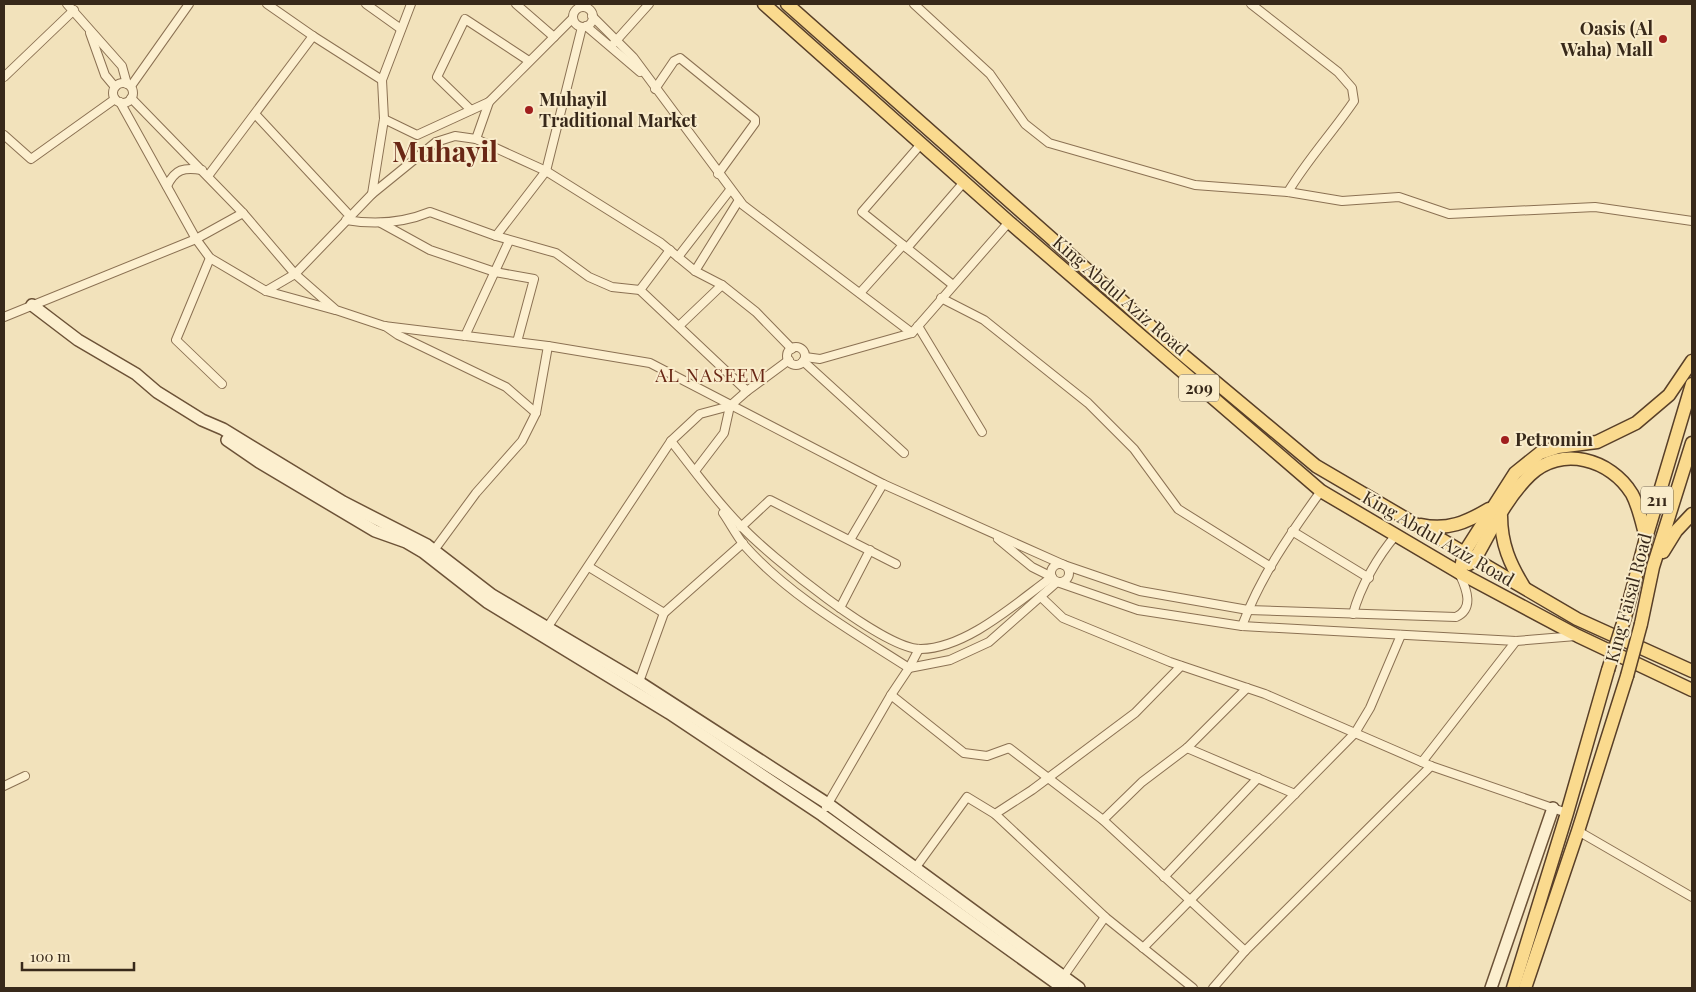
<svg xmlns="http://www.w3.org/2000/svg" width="1696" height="992" font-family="'Playfair Display',serif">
  <rect width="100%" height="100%" fill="#f2e2bb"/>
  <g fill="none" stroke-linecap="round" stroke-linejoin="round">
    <defs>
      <g id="street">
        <path d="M67 4 122 66 127 84"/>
        <path d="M267 4 313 36 382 80 384 119 372 194 436 142 455 136 476 139 546 171 661 243 695 271 722 285 756 312 792 349"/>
        <path d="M366 4 401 29"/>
        <path d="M516 4 554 37"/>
        <path d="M914 4 990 74 1025 124 1049 143 1195 185 1288 192 1342 201 1399 197 1449 214 1595 207 1692 221"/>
        <path d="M1251 4 1338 72 1352 88 1354 101C1333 132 1307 160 1288 192"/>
        <circle cx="583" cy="17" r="10"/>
        <path d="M592 16 633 57 743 205 912 333"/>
        <path d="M586 26 640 72"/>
        <path d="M90 33 105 75 115 87"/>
        <path d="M614 43 649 4"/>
        <path d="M4 77 74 10"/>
        <path d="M382 80 411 4"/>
        <circle cx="123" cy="93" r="10"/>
        <path d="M131 86 189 4"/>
        <path d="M655 89 674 61 680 58 755 119V123L718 174"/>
        <path d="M131 98 243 213 295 274 336 310 384 326 548 346 650 363 883 484 1064 565 1140 591 1248 610 1456 617C1474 609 1467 590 1460 575"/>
        <path d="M471 110 437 77 465 19 529 61"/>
        <path d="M256 115 350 216"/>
        <path d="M384 119 417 135 489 102"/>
        <path d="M4 135 31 159 115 99"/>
        <path d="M476 139 489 102 573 18"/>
        <path d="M921 144 862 212 953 285"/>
        <path d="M208 176 313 36"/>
        <path d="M167 186C175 169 184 167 202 170"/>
        <path d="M243 213 196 239 210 258 266 291 335 310"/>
        <path d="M346 220C375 225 403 223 430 212L496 236 546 171 582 27"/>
        <path d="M381 223 430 250 495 272 534 279 517 342"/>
        <path d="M496 236 556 253 589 277 612 287 640 290"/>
        <path d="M907 248 964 182"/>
        <path d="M670 250 640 290 747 391"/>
        <path d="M678 257 730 190"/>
        <path d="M210 258 176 340 222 384"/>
        <path d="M695 271 739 200"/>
        <path d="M266 291 295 274 372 194"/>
        <path d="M860 293 903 245"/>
        <path d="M941 298 984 320 1088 403 1134 449 1178 509 1271 567"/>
        <path d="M4 317 196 239 120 102"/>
        <path d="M385 326 398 335 506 387 536 413"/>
        <path d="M679 326 722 285"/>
        <path d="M918 326 982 432"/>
        <path d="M465 336 509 241"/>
        <circle cx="796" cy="356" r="9"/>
        <path d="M805 357 820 359 912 333 1009 222"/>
        <path d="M803 361 904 453"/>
        <path d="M671 441C694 470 715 500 741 526 768 555 884 650 921 649 967 648 1016 603 1052 577L1032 567 998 539"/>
        <path d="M695 471 724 433 730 406"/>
        <path d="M723 513C730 523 736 535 744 545 788 595 853 632 909 668L891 695 826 807"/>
        <path d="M741 527 770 500 896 564"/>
        <path d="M1292 531 1369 578"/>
        <path d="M850 540 883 484"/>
        <path d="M432 553 476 493 522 441 536 413 548 346"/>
        <circle cx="1060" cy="573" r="9"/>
        <path d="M589 567 664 613 743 543"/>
        <path d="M1041 597 1063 618 1170 662 1265 694 1431 766 1567 813"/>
        <path d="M840 608 870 550"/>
        <path d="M1353 614C1360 587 1378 556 1396 535"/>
        <path d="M1242 626C1260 577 1290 534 1321 491"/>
        <path d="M547 628 671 441 700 414 730 406 747 391 789 360"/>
        <path d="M909 668 950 660 989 642 1057 582 1138 610 1242 626 1516 641 1576 636"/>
        <path d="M909 668 919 649"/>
        <path d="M639 682 664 613"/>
        <path d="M891 695 964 753 987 756 1009 748 1103 820 1245 951"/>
        <path d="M1187 748 1295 794"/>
        <path d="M1422 762 1516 641"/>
        <path d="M4 786 25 776"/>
        <path d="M995 814 1032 790 1135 713 1181 666"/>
        <path d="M1103 820 1142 782 1187 748 1247 688"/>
        <path d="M1578 831 1692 897"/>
        <path d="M916 867 967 797 995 814 1105 917 1193 988"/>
        <path d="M1164 877 1258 778"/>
        <path d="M1143 948 1355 733 1370 708 1401 635"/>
        <path d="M1061 980 1105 917"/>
        <path d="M1213 988 1245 951 1431 766"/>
      </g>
      <g id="secondary">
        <path d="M32 305 78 340 136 374 157 392 202 420 223 429 343 502 427 545 492 595 639 682 828 804 1079 988"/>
        <path d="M227 440 259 462 375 531 406 542 423 552 487 602 669 713 822 815 1063 988"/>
        <path d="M1491 988 1553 808"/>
      </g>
      <g id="primary">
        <path d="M764 4 1009 222 1321 491 1460 573 1578 636 1692 690"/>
        <path d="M787 4 1182 354 1316 466 1577 619 1692 671"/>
        <path d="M1501 516C1501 544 1510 564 1524 587"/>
        <path d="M1421 525C1447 531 1467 522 1489 509"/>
        <path d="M1663 552 1676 531 1692 514"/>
        <path d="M1469 564 1475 559C1491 531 1506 498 1530 475 1561 445 1611 459 1632 494 1639 507 1642 523 1646 538"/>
        <path d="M1460 573 1464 553 1515 473 1540 453 1558 447 1597 442 1636 423 1669 395 1692 361"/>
        <path d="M1625 617 1646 538 1692 384"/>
        <path d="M1641 624 1653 567 1692 443"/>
        <path d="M1513 988 1567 813 1608 670"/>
        <path d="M1525 988 1578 831 1627 676"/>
      </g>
    </defs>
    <use href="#street" stroke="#8b7153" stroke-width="10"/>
    <use href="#secondary" stroke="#6c5237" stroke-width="14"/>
    <use href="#primary" stroke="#583f28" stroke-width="15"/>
    <use href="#street" stroke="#fcefcf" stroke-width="8"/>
    <use href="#secondary" stroke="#fcefcf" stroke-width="11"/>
    <use href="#primary" stroke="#fada8e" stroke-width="12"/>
    <defs>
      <g id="primary-bridge">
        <path d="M1608 670 1625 617"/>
        <path d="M1627 676 1641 624"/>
      </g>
    </defs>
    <use href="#primary-bridge" stroke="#583f28" stroke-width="15" stroke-linecap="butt"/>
    <use href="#primary-bridge" stroke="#fada8e" stroke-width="12"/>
  </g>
  <g fill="#a01e1d" stroke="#f9eccb" stroke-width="2">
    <circle cx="1663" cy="39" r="5"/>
    <circle cx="529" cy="110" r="5"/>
    <circle cx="1505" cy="440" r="5"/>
  </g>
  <g text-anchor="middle" stroke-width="4" stroke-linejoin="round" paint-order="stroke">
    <g fill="#f9eccb" stroke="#72644f" stroke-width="1">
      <rect x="1179" y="374.5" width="40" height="27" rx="4"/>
      <rect x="1641" y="486.5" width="32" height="27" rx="4"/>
    </g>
    <g font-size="16" font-weight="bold" fill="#38291a">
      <text x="1199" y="394">209</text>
      <text x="1657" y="506">211</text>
    </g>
    <g font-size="18" font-weight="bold" fill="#38291a" stroke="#f9eccb" text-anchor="start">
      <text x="1653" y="35" text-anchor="end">Oasis (Al<tspan x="1653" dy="21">Waha) Mall</tspan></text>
      <text x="539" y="106">Muhayil<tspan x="539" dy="21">Traditional Market</tspan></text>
      <text x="1515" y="446">Petromin</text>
    </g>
    <g font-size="18" fill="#38291a" stroke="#f9eccb">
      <text transform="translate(1120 296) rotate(41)" y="6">King Abdul Aziz Road</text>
      <text transform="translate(1438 539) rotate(30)" y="6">King Abdul Aziz Road</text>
      <text transform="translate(1629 598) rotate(-75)" y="6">King Faisal Road</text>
    </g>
    <g font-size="19" letter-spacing="1" fill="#692715" stroke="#f9eccb">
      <text x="711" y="382">AL NASEEM</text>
    </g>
    <g font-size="28" font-weight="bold" fill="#692715" stroke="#f9eccb">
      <text x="445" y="162">Muhayil</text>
    </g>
  </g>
  <rect width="1696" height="992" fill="none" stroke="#38291a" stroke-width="10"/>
  <path d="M22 962v8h112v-8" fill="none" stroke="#38291a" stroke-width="2.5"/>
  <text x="30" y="962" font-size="15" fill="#38291a" stroke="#f9eccb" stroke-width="4" paint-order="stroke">100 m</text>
</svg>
